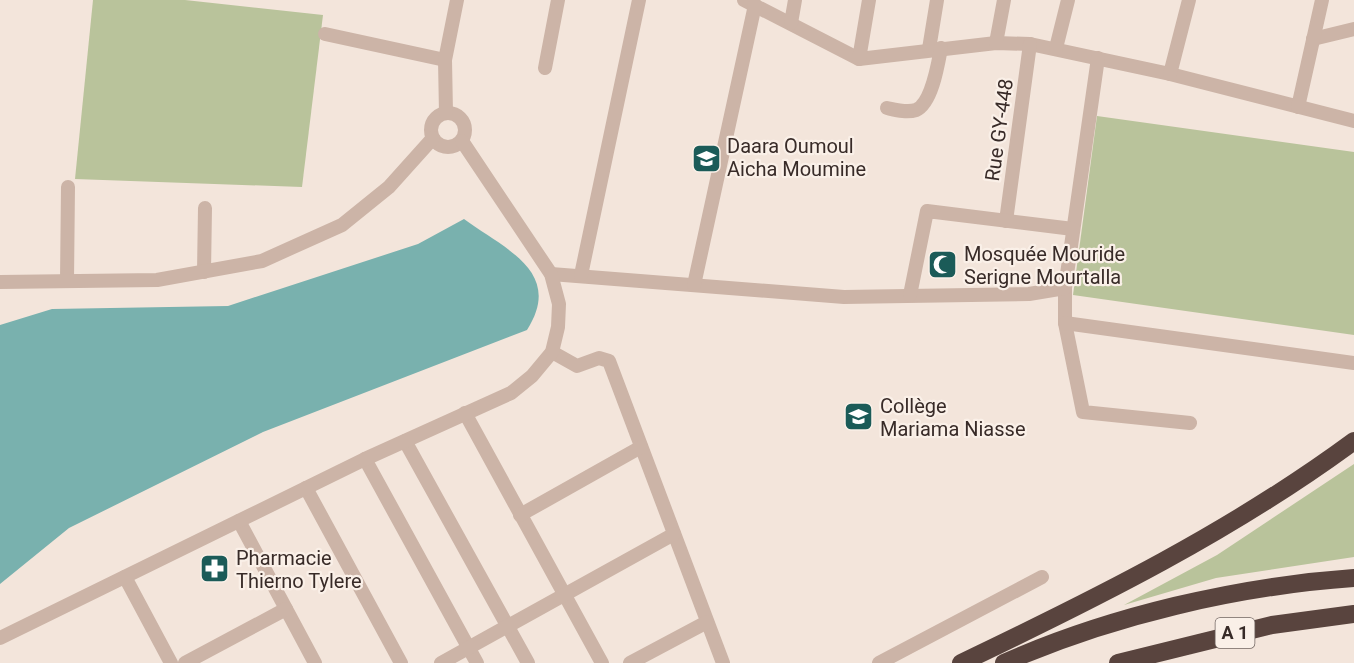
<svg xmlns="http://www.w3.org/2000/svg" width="1354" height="663" font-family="Roboto,sans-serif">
  <rect width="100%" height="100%" fill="#f3e5db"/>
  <g fill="#b9c39b">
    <path d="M93 0H185L323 15 302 187 75 179Z"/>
    <path d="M1097 116 1354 152V335L1073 295Z"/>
    <path d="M1354 464V557L1216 578 1124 605 1217 555Z"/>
  </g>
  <path fill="#79b1ae" d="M464 219C505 249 564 272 527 330L263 432 69 528 0 584V325L52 309 228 306 418 244Z"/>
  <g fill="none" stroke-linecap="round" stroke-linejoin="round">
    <g stroke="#ccb4a7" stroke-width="14">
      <path d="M744 0 859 59 996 43 1030 44 1170 74 1354 121"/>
      <path d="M791 23 795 0"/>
      <path d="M325 34 445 60"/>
      <path d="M1313 39 1354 29"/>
      <path d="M996 43 1004 0"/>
      <path d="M1056 48 1068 0"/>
      <path d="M929 49 937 0"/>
      <path d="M1098 58 1065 288V323L1083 412 1190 423"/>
      <path d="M859 59 869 0"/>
      <path d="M545 68 558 0"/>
      <path d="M1170 74 1189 0"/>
      <path d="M1298 107 1322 0"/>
      <path d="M887 108C896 110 907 113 916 110 932 103 938 64 941 48"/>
      <circle cx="448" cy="130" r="17"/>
      <path d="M446 113 445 60 457 0"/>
      <path d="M1006 221 1030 44"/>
      <path d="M204 272 205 208"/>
      <path d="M551 274 844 297 1029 294 1065 288"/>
      <path d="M581 275 639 0"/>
      <path d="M67 280 68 187"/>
      <path d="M0 282 157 280 262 261 342 225 389 187 433 138"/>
      <path d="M694 285 755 5"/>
      <path d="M910 295 927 211 1073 229"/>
      <path d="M1065 323 1354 363"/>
      <path d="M552 352 577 366 599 358 609 361 723 663"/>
      <path d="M465 413 602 663"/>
      <path d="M405 441 528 663"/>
      <path d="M365 459 477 663"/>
      <path d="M306 488 401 663"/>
      <path d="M520 515 641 447"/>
      <path d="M239 521 315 663"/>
      <path d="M125 577 171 663"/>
      <path d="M0 638 365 459 511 393 532 376 552 352 558 327 559 304 551 274 462 141"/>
      <path d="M185 663 286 609"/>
      <path d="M441 663 674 534"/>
      <path d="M630 663 707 622"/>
      <path d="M879 663 1042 577"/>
    </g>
    <g stroke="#59443e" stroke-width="18">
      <path d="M961 663C1097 598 1232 531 1354 441"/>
      <path d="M1004 663C1110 616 1238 586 1354 578"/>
      <path d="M1118 663 1272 625 1354 614"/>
    </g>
  </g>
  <defs>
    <symbol id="school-square" viewBox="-11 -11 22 22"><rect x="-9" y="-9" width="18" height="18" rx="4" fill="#1b5b58" stroke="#faf0e8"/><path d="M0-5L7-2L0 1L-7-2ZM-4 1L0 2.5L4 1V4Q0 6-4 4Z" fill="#fff"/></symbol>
    <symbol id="mosque-square" viewBox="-11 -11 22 22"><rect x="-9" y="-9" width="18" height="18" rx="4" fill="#1b5b58" stroke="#faf0e8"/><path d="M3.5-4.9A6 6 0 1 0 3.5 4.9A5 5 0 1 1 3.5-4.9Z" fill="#fff"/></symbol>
    <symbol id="pharmacy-square" viewBox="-11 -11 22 22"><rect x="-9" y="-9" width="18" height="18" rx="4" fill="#1b5b58" stroke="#faf0e8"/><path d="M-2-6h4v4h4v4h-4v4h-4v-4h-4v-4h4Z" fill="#fff"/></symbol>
  </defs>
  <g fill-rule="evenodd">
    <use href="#school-square" x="690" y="142" width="33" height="33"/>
    <use href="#mosque-square" x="926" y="248" width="33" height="33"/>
    <use href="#school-square" x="842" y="400" width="33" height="33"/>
    <use href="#pharmacy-square" x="198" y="552" width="33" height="33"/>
  </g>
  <g text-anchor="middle" stroke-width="4.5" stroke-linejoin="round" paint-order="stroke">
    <rect fill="#faf0e8" stroke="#726662" stroke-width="1.5" x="1215.5" y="618" width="39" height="30" rx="4.5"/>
    <g font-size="18" font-weight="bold" fill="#382b28">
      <text x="1235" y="639">A 1</text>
    </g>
    <g font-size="20" fill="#382b28" stroke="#faf0e8">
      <text transform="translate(999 130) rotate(-82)" y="7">Rue GY-448</text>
    </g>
    <g font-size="20" fill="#382b28" stroke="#faf0e8" text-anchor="start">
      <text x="727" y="153">Daara Oumoul<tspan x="727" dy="23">Aicha Moumine</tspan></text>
      <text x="964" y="261">Mosquée Mouride<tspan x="964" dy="23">Serigne Mourtalla</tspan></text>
      <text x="880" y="413">Collège<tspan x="880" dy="23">Mariama Niasse</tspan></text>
      <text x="236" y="565">Pharmacie<tspan x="236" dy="23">Thierno Tylere</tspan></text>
    </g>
  </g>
</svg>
